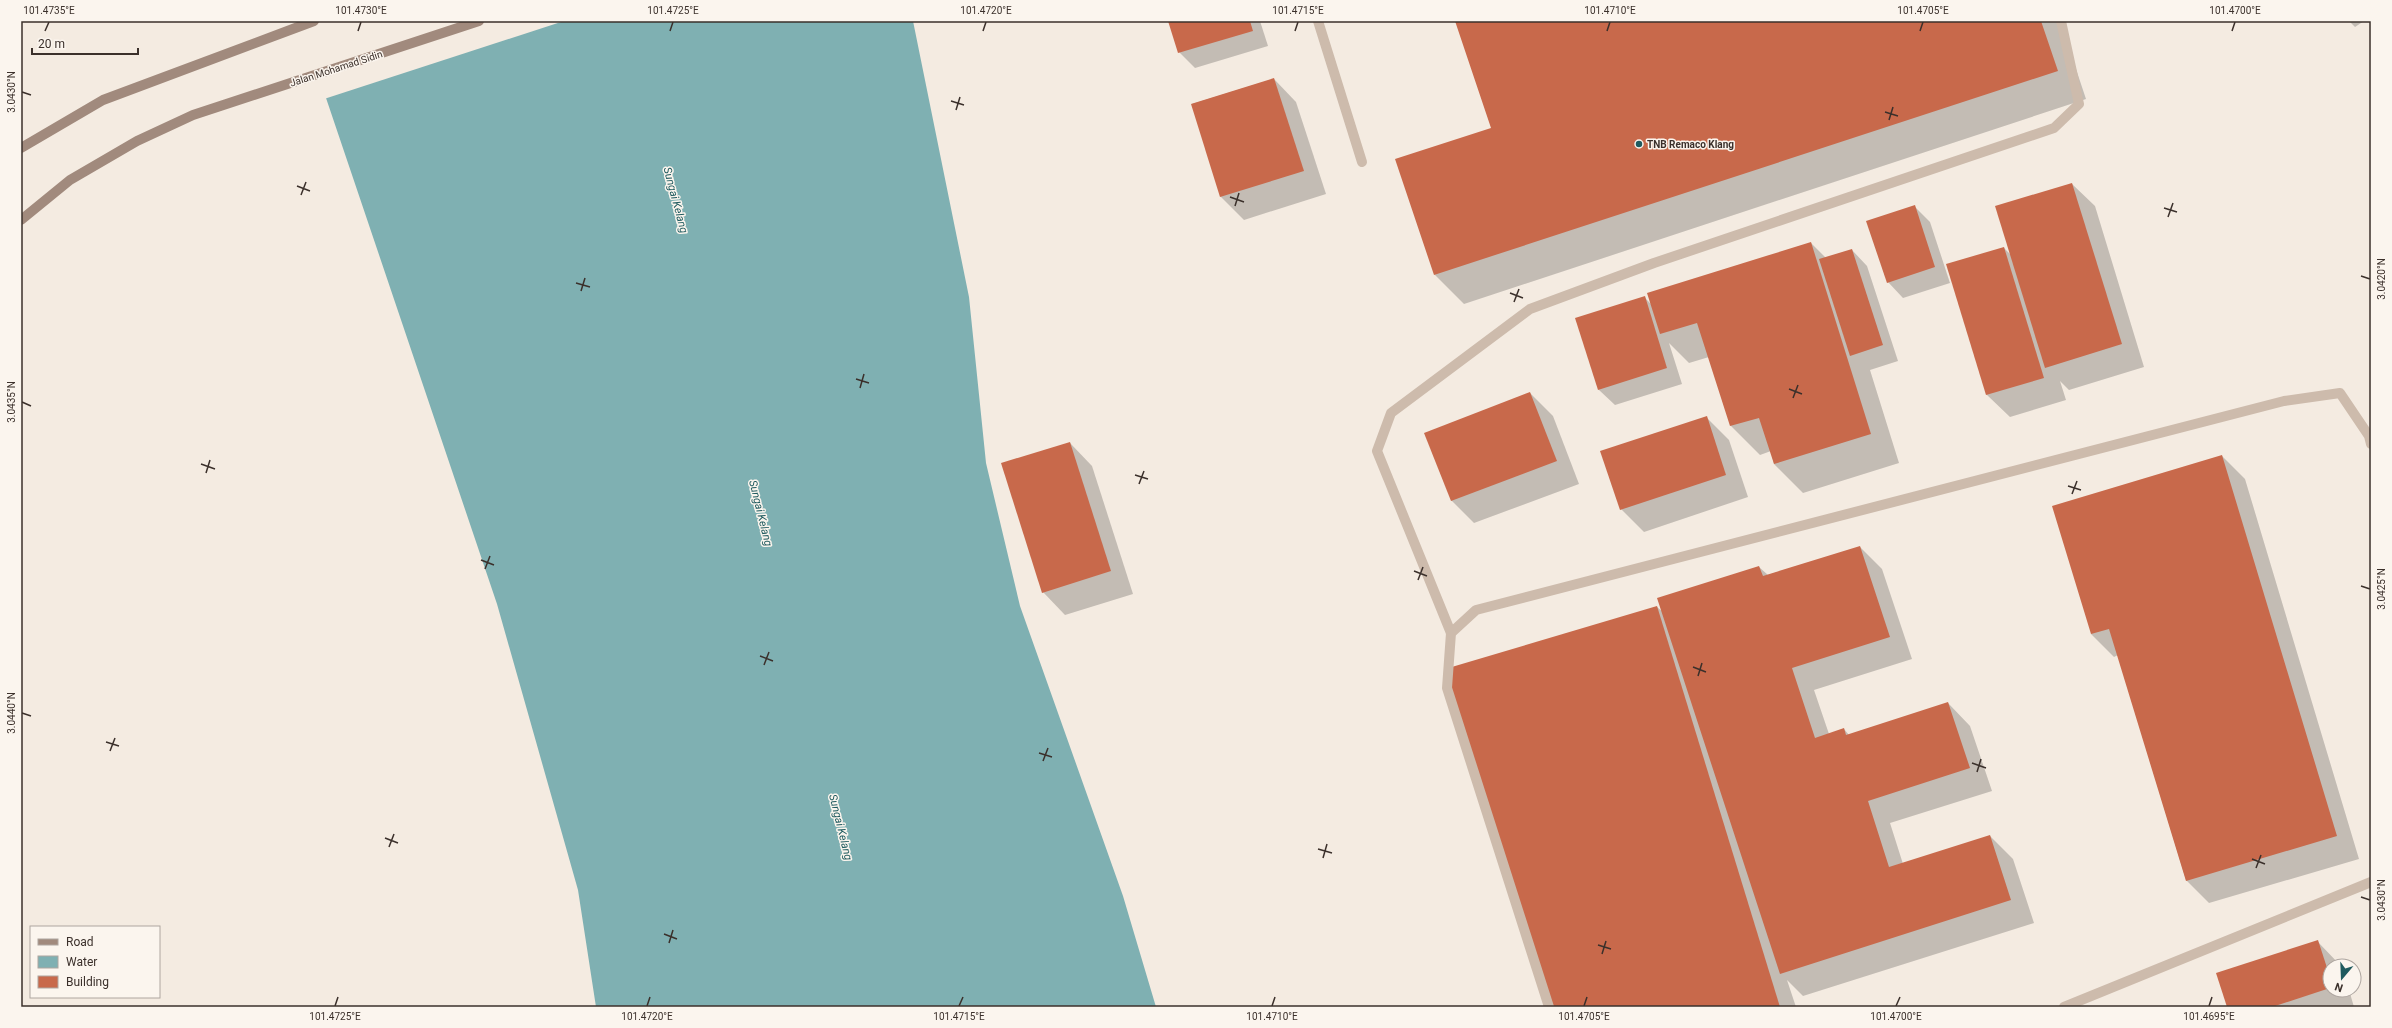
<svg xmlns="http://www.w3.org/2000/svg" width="2392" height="1028" font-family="Roboto,sans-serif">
  <rect width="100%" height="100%" fill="#f4ebe1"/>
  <path fill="#7fb0b2" d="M300 21H913L969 297 986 463 1020 606 1123 896 1156 1007H596L578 890 497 604Z"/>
  <path fill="#f4ebe1" d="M298 21H564L324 99Z"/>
  <g fill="#0003">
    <path d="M1169 21H1260L1268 46 1195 68 1179 52Z"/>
    <path d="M1456 21H2060L2086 99 1464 304 1435 275 1492 129Z"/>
    <path d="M2349 21H2364L2355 27Z"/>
    <path d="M1274 79 1296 102 1326 194 1244 220 1221 197 1192 104Z"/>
    <path d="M2072 184 2095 206 2144 367 2069 390 2060 381 2066 400 2010 417 1987 395 2004 248 2011 255Z"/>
    <path d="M1914 206 1930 222 1950 283 1903 298 1888 282Z"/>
    <path d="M1811 243 1826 258 1852 250 1867 266 1898 361 1870 370 1899 463 1803 493 1774 464 1771 451 1760 455 1731 426 1709 357 1689 363 1669 343 1682 384 1615 405 1599 390 1644 297 1651 304Z"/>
    <path d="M1530 393 1553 416 1579 484 1474 523 1451 500Z"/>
    <path d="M1707 418 1729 440 1748 497 1644 532 1621 509Z"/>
    <path d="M1070 443 1092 466 1133 594 1065 615 1043 592Z"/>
    <path d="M2222 456 2245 479 2359 859 2209 903 2186 880 2118 655 2114 657 2091 634Z"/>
    <path d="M1860 547 1882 569 1912 659 1814 690 1829 734 1844 729 1849 735 1948 703 1970 726 1992 791 1890 823 1903 864 1990 836 2013 859 2034 923 1803 996 1787 980 1796 1007H1549L1657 607 1663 612 1759 567 1768 575Z"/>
    <path d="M2317 941 2341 966H2330V990H2349L2354 1007H2228Z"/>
  </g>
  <g fill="#c8694b">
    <path d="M1168 21H1250L1253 31 1178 53Z"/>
    <path d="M1455 21H2041L2058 71 1434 275 1395 159 1491 128Z"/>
    <path d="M1274 78 1304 171 1220 197 1191 104Z"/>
    <path d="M2072 183 2122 344 2045 368 1995 206Z"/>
    <path d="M1915 205 1935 267 1887 283 1866 221Z"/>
    <path d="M1811 242 1871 434 1774 464 1759 418 1730 426 1697 323 1660 334 1647 293Z"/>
    <path d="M2004 247 2044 378 1986 395 1946 264Z"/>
    <path d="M1852 249 1883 345 1850 356 1819 259Z"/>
    <path d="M1645 296 1667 368 1598 390 1575 318Z"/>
    <path d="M1530 392 1557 461 1451 501 1424 433Z"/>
    <path d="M1707 416 1726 475 1620 510 1600 451Z"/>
    <path d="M1070 442 1111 571 1042 593 1001 463Z"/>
    <path d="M2222 455 2337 836 2186 881 2109 629 2091 634 2052 506Z"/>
    <path d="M1860 546 1890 637 1792 668 1815 738 1844 728 1846 735 1948 702 1970 768 1868 801 1889 867 1990 835 2011 900 1780 974 1657 598 1759 566 1763 576Z"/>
    <path d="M1657 606 1780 1007H1548L1445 669Z"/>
    <path d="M2318 940 2330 977V988L2272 1007H2227L2216 973Z"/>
  </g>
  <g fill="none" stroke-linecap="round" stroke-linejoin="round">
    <g stroke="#cdbbac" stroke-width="10">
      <path d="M1318 21 1362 162"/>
      <path d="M1451 633 1377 451 1391 413 1530 309 1654 263 2054 128 2079 104 2061 21"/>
      <path d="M1549 1007 1447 688 1451 633 1476 610 2284 401 2340 393 2369 436 2371 444"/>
      <path d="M2064 1007 2371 882"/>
    </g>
    <g stroke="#a18a7d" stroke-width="10">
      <path d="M21 148 103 100 314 21"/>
      <path d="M21 220 70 180 137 141 193 115 479 21"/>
    </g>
  </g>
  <path fill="none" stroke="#3b302b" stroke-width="1.5" d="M45 31 49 22M358 31 361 22M670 31 673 22M983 31 986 22M1295 31 1298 22M1607 31 1610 22M1920 31 1923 22M2232 31 2235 22M22 92 31 95M951 101 964 105M956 110 960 97M1885 112 1898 116M1889 120 1893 107M297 186 310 191M301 195 306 182M1230 197 1244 202M1235 206 1239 193M2164 208 2177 212M2168 217 2173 203M2361 276 2370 279M576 283 590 287M581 291 585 278M1510 293 1523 298M1514 302 1519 289M856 379 869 383M860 388 864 374M1789 389 1802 394M1793 398 1798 385M22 402 31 406M201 464 215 469M206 473 210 460M1135 475 1148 479M1139 484 1144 471M2068 486 2081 490M2072 494 2077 481M481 560 494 565M485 569 490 556M1414 571 1427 576M1418 580 1423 567M2361 586 2370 589M760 656 773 661M764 665 769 652M1693 667 1706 672M1698 676 1702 663M22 713 31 716M106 742 119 746M110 751 115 738M1039 753 1052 757M1043 761 1048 748M1972 763 1986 768M1977 772 1981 759M385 838 398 843M389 847 394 834M1318 849 1332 853M1323 858 1327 844M2252 859 2265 864M2256 868 2261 855M2361 897 2370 900M664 934 677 939M669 943 673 930M1598 945 1611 949M1602 954 1606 941M335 1006 338 997M647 1006 650 997M959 1006 963 997M1272 1006 1275 997M1584 1006 1587 997M1896 1006 1900 997M2209 1006 2212 997"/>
  <circle fill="#1f5a5e" stroke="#fbf5ee" stroke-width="1.5" cx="1639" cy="144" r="4"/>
  <g text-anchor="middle" stroke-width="3" stroke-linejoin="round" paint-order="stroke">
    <g font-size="10" fill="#3b302b" stroke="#fbf5ee">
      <text transform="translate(336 68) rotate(-18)" y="4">Jalan Mohamad Sidin</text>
    </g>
    <g font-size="10" font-weight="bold" fill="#3b302b" stroke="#fbf5ee" text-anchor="start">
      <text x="1647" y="148">TNB Remaco Klang</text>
    </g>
    <g font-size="11" font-style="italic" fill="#1f5a5e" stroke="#fbf5ee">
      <text transform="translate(676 200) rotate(75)" y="4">Sungai Kelang</text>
      <text transform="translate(761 513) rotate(76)" y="4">Sungai Kelang</text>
      <text transform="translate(841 827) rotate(76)" y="4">Sungai Kelang</text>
    </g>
  </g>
  <rect width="2392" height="1028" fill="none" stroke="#fbf5ee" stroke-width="44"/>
  <rect x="30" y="926" width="130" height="72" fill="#fbf5ee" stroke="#aea6a0"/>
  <rect x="38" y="939" width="20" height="6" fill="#a18a7d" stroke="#aea6a0"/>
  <text x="66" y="946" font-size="12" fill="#3b302b">Road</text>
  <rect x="38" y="956" width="20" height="12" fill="#7fb0b2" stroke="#aea6a0"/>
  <text x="66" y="966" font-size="12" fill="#3b302b">Water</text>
  <rect x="38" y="976" width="20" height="12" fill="#c8694b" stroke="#aea6a0"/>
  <text x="66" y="986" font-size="12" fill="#3b302b">Building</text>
  <g transform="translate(2342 978) rotate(199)"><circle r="19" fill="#fbf5ee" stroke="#aea6a0"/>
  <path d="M0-3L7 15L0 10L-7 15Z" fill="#1f5a5e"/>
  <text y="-6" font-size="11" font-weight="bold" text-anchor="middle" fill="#3b302b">N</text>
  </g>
  <path d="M32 48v6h106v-6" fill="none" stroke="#3b302b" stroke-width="2"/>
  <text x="38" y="48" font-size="12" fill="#3b302b" stroke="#fbf5ee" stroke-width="3" paint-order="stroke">20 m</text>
  <rect x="22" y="22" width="2348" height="984" fill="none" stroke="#3b302b" stroke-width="1.5"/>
  <g font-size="10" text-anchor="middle" fill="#3b302b">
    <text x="49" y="14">101.4735°E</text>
    <text x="361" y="14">101.4730°E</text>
    <text x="673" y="14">101.4725°E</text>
    <text x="986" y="14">101.4720°E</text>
    <text x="1298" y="14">101.4715°E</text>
    <text x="1610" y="14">101.4710°E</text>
    <text x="1923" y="14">101.4705°E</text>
    <text x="2235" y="14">101.4700°E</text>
    <text transform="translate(11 92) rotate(-90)" y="4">3.0430°N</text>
    <text transform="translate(2381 279) rotate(-90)" y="4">3.0420°N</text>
    <text transform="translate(11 402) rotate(-90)" y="4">3.0435°N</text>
    <text transform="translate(2381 589) rotate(-90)" y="4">3.0425°N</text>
    <text transform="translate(11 713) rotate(-90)" y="4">3.0440°N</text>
    <text transform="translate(2381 900) rotate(-90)" y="4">3.0430°N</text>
    <text x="335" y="1020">101.4725°E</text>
    <text x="647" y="1020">101.4720°E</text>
    <text x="959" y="1020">101.4715°E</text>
    <text x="1272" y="1020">101.4710°E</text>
    <text x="1584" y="1020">101.4705°E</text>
    <text x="1896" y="1020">101.4700°E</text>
    <text x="2209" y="1020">101.4695°E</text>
  </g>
</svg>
